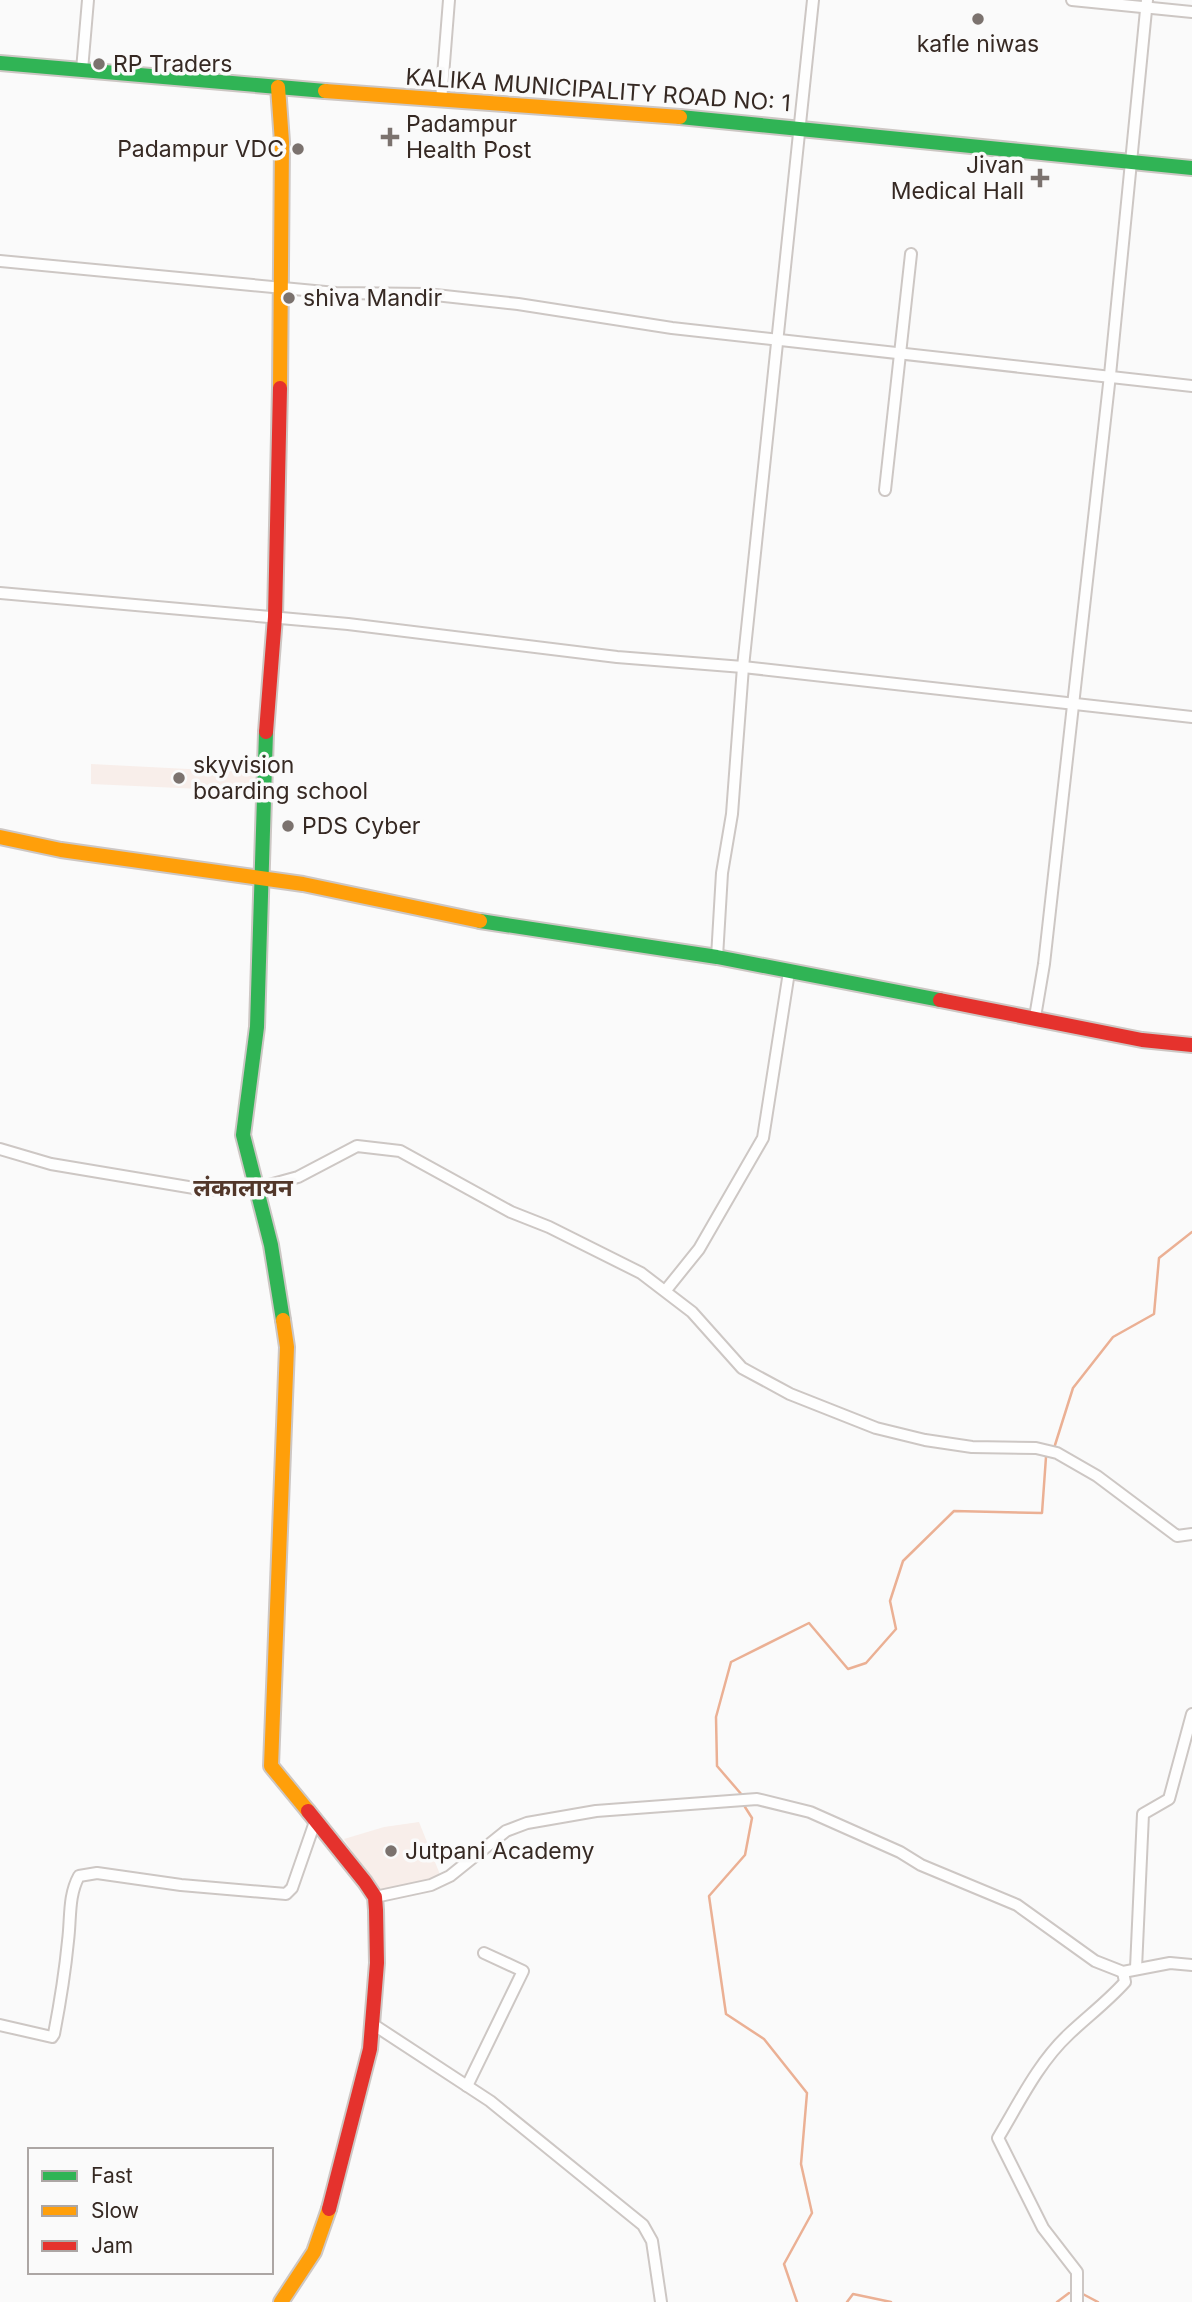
<svg xmlns="http://www.w3.org/2000/svg" width="1192" height="2302" font-family="Inter,'Noto Sans Devanagari',sans-serif">
  <rect width="100%" height="100%" fill="#fafafa"/>
  <g fill="#f8eeea">
    <path d="M91 764 268 773 267 792 91 784Z"/>
    <path d="M419 1822 441 1877 380 1894 344 1839 384 1827Z"/>
  </g>
  <g fill="none" stroke-linecap="round" stroke-linejoin="round">
    <g stroke="#ebb094" stroke-width="2.5">
      <path d="M1055 1445 1073 1388 1113 1337 1154 1314 1159 1258 1192 1232"/>
      <path d="M742 1795 717 1766 716 1717 731 1662 809 1623 848 1669 866 1663 896 1629 890 1601 903 1561 954 1511 1042 1513 1046 1457"/>
      <path d="M745 1807 752 1818 745 1855 709 1896 726 2014 764 2039 807 2093 801 2164 812 2213 784 2264 797 2302"/>
      <path d="M1079 2292 1098 2302"/>
      <path d="M847 2302 853 2294 891 2302"/>
      <path d="M1057 2302 1069 2293"/>
    </g>
    <defs>
      <g id="street">
        <path d="M1072 0 1192 12"/>
        <path d="M82 70 88 0"/>
        <path d="M441 101 449 0"/>
        <path d="M0 261 336 293 426 294 518 304 672 328 1192 386"/>
        <path d="M885 490 911 254"/>
        <path d="M0 593 348 624 617 657 743 667 1192 717"/>
        <path d="M717 957 722 873 732 814 743 667 813 0"/>
        <path d="M1035 1017 1044 964 1110 375 1147 0"/>
        <path d="M0 1149 51 1164 206 1190 258 1188 298 1177 357 1146 400 1151 511 1212 549 1227 641 1273 692 1312 742 1368 790 1394 876 1428 925 1440 972 1447 1036 1448 1057 1453 1097 1476 1177 1536 1192 1534"/>
        <path d="M666 1290 699 1249 763 1138 789 972"/>
        <path d="M375 1897 431 1885 450 1876 506 1831 527 1823 596 1811 757 1799 810 1812 900 1852 921 1865 1017 1905 1095 1961 1123 1972 1170 1963 1192 1965"/>
        <path d="M1136 1968 1143 1814 1169 1799 1192 1714"/>
        <path d="M0 2025 52 2037 54 2034C60 2003 65 1972 68 1941 71 1918 68 1896 79 1876L97 1873 181 1885 286 1894 292 1888 316 1819"/>
        <path d="M374 2025 490 2101 643 2225 652 2241 661 2302"/>
        <path d="M467 2086 523 1971 484 1953"/>
        <path d="M1077 2302V2272L1043 2228 998 2138C1019 2103 1038 2063 1069 2034 1088 2016 1107 2002 1125 1982L1123 1972"/>
      </g>
      <g id="fast">
        <path d="M0 63 325 91"/>
        <path d="M680 117 1192 168"/>
        <path d="M266 732 257 1027 243 1135 271 1245 283 1320"/>
        <path d="M480 921 717 957 940 1000"/>
      </g>
      <g id="slow">
        <path d="M278 87 282 142 280 388"/>
        <path d="M325 91 680 117"/>
        <path d="M0 837 61 850 303 884 480 921"/>
        <path d="M283 1320 287 1347 271 1766 308 1811"/>
        <path d="M281 2302 314 2252 329 2209"/>
      </g>
      <g id="jam">
        <path d="M266 732 275 617 280 388"/>
        <path d="M940 1000 1142 1040 1192 1045"/>
        <path d="M308 1811 365 1882 375 1897 376 1910 377 1963 370 2049 329 2209"/>
      </g>
    </defs>
    <use href="#street" stroke="#cdc7c4" stroke-width="14"/>
    <use href="#fast" stroke="#cdc7c4" stroke-width="18"/>
    <use href="#slow" stroke="#cdc7c4" stroke-width="18"/>
    <use href="#jam" stroke="#cdc7c4" stroke-width="18"/>
    <use href="#street" stroke="#fefefe" stroke-width="10"/>
    <use href="#fast" stroke="#30b455" stroke-width="14"/>
    <use href="#slow" stroke="#ff9f0a" stroke-width="14"/>
    <use href="#jam" stroke="#e5322d" stroke-width="14"/>
  </g>
  <g fill="#7b726e" stroke="#fafafa" stroke-width="2.5">
    <circle cx="978" cy="19" r="7"/>
    <circle cx="99" cy="64" r="7"/>
    <path d="M386.5 126.5h7v7h7v7h-7v7h-7v-7h-7v-7h7z"/>
    <circle cx="298" cy="149" r="7"/>
    <path d="M1036.5 167.5h7v7h7v7h-7v7h-7v-7h-7v-7h7z"/>
    <circle cx="289" cy="298" r="7"/>
    <circle cx="179" cy="778" r="7"/>
    <circle cx="288" cy="826" r="7"/>
    <circle cx="391" cy="1851" r="7"/>
  </g>
  <g text-anchor="middle" stroke-width="7" stroke-linejoin="round" paint-order="stroke">
    <g font-size="23" fill="#362923" stroke="#fafafa" text-anchor="start">
      <text x="978" y="52" text-anchor="middle">kafle niwas</text>
      <text x="113" y="72">RP Traders</text>
      <text x="406" y="132">Padampur<tspan x="406" dy="26">Health Post</tspan></text>
      <text x="284" y="157" text-anchor="end">Padampur VDC</text>
      <text x="1024" y="173" text-anchor="end">Jivan<tspan x="1024" dy="26">Medical Hall</tspan></text>
      <text x="303" y="306">shiva Mandir</text>
      <text x="193" y="773">skyvision<tspan x="193" dy="26">boarding school</tspan></text>
      <text x="302" y="834">PDS Cyber</text>
      <text x="405" y="1859">Jutpani Academy</text>
    </g>
    <g font-size="23" fill="#362923" stroke="#fafafa">
      <text transform="translate(598 90) rotate(4)" y="8">KALIKA MUNICIPALITY ROAD NO: 1</text>
    </g>
    <g font-size="24" font-weight="bold" fill="#52372a" stroke="#fafafa">
      <text x="243" y="1196">लंकालायन</text>
    </g>
  </g>
  <rect x="28" y="2148" width="245" height="126" fill="#fafafa" stroke="#aca6a4" stroke-width="2"/>
  <rect x="42" y="2171" width="35" height="10" fill="#30b455" stroke="#aca6a4" stroke-width="2"/>
  <text x="91" y="2183" font-size="21" fill="#362923">Fast</text>
  <rect x="42" y="2206" width="35" height="10" fill="#ff9f0a" stroke="#aca6a4" stroke-width="2"/>
  <text x="91" y="2218" font-size="21" fill="#362923">Slow</text>
  <rect x="42" y="2241" width="35" height="10" fill="#e5322d" stroke="#aca6a4" stroke-width="2"/>
  <text x="91" y="2253" font-size="21" fill="#362923">Jam</text>
</svg>
